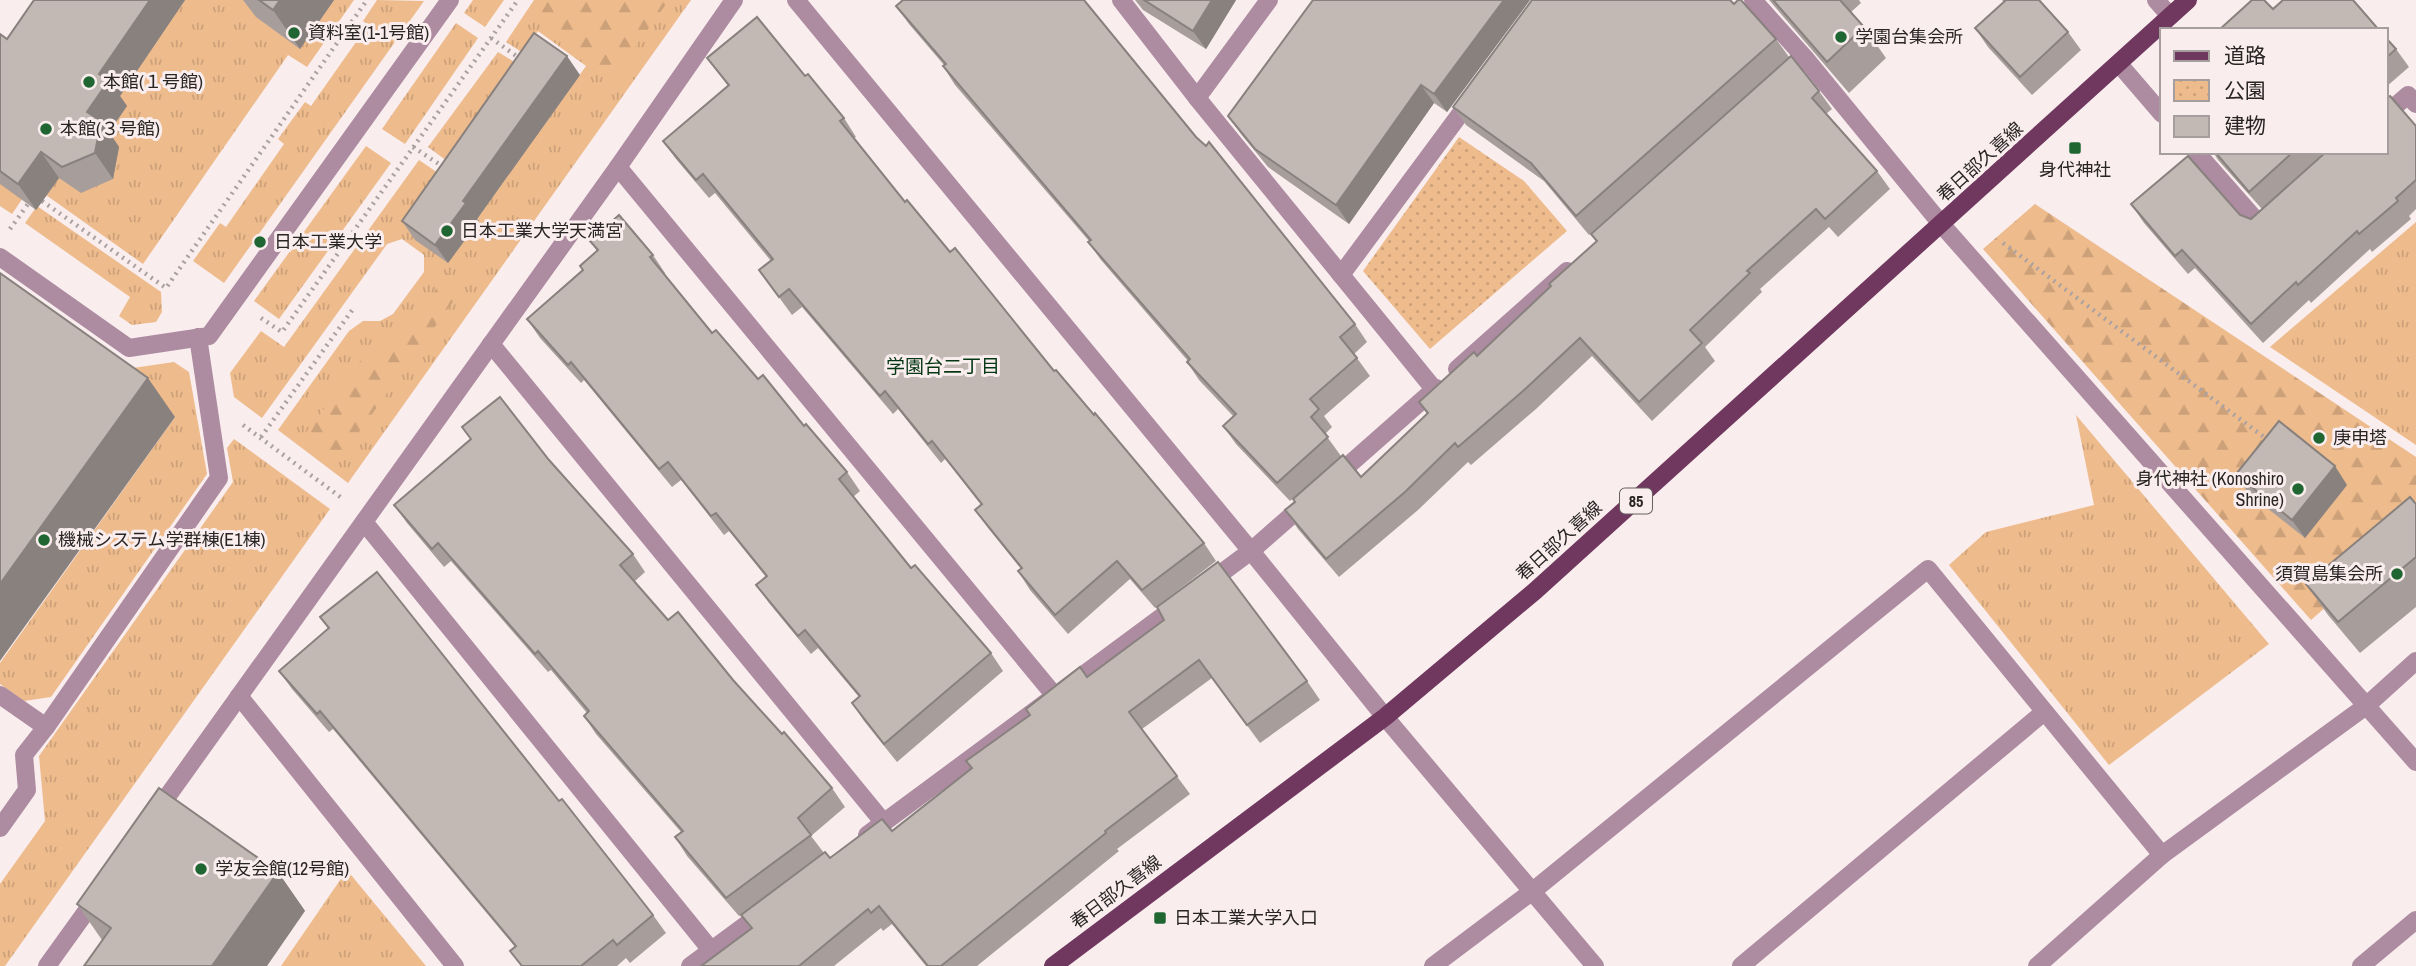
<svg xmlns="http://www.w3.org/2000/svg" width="2416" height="966" font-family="'Archivo Narrow','Noto Sans JP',sans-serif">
  <defs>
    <pattern id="grass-tufts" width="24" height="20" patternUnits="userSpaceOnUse" patternTransform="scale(1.75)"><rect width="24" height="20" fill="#eebb8c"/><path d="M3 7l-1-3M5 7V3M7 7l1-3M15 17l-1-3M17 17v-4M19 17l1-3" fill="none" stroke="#cca179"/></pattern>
    <pattern id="forest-firs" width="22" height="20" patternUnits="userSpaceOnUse" patternTransform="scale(1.75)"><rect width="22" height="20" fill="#eebb8c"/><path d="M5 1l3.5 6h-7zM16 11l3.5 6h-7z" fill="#cca179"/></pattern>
    <pattern id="park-dots" width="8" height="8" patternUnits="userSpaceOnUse" patternTransform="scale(1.75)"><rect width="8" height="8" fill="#eebb8c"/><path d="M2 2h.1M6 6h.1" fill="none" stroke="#cca179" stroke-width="1.8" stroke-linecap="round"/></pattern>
  </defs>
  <rect width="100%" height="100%" fill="#f9edee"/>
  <g fill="url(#grass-tufts)">
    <path d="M171 0H354L307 67 288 55 143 264 39 190Z"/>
    <path d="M377 0 424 1 224 283 193 261 220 223 226 227 284 144 278 139 305 102 311 106 368 25 363 21Z"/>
    <path d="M473 0H504L485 27 464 13Z"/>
    <path d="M534 0H691L348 483 278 430 349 331 363 321H380L393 314 424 272V255L402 239 387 244 262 418 234 397 230 373 261 331 284 347 419 160 438 173 481 213 586 66 538 31 523 53 506 42Z"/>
    <path d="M456 23 478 38 405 144 382 129Z"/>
    <path d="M498 52 516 63 447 161 428 147Z"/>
    <path d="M366 146 391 163 279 319 254 301Z"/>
    <path d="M0 174 27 192 12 214 0 206Z"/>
    <path d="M37 206 161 292 162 312 156 322 132 325 119 316 130 297 25 223Z"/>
    <path d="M2416 222V445L2270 347Z"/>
    <path d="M0 280 133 368 174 362 189 372 207 474 51 697 24 701 0 684V663L175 417Z"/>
    <path d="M2076 415 2269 644 2109 765 1949 565 1986 532 2094 505Z"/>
    <path d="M234 439 330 509 5 966H0V884L45 821 39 756 233 482 227 448Z"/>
    <path d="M347 870 426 966H281Z"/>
  </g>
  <g fill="url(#forest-firs)">
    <path d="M548 0H669L613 78 535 21Z"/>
    <path d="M2035 204 2416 457V528L2311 620 1983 249Z"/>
    <path d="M447 273 465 285 336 464 301 439 367 352 402 337Z"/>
  </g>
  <path fill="url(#park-dots)" d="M1459 137 1524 181 1567 231 1430 349 1363 271Z"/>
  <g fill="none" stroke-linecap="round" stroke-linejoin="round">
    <g stroke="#aaa1a2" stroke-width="4.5" stroke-dasharray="2 5" stroke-linecap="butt">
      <path d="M491 38 522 60"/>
      <path d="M413 147 445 168"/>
      <path d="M42 201 166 288 367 0"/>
      <path d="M10 229 28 204"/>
      <path d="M2003 243 2264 437"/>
      <path d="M261 318 282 332 518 0"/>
      <path d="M243 425 343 499"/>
      <path d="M261 437 353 309"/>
    </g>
    <g stroke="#ad8ba1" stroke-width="18">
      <path d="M0 257 129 348 209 336 450 0"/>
      <path d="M0 695 46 727"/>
      <path d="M0 828 27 790 24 755 46 727 219 478 198 337"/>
    </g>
    <g stroke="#ad8ba1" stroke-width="18">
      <path d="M796 0 1251 551 1385 717 1595 966"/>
      <path d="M1121 0 1197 98 1434 389"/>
      <path d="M1753 0 1805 58 1942 225 2416 762"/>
      <path d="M2156 0 2170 16"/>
      <path d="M2119 64 2162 114"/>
      <path d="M1781 80 1805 58"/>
      <path d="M1197 98 1269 0"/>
      <path d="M2386 114 2408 95 2416 104"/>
      <path d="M2196 152 2261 226 2270 217"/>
      <path d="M618 167 1055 696"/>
      <path d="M1341 275 1472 98"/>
      <path d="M491 344 884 823"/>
      <path d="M1457 369 1567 271"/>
      <path d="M1334 478 1436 388"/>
      <path d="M364 522 711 950"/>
      <path d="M1208 583 1251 551 1308 501"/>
      <path d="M239 696 455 966"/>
      <path d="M867 835 1179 604"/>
      <path d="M690 966 766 910"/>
      <path d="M1433 966 1534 890 1928 569 2162 855"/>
      <path d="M1741 966 2044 712"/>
      <path d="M2037 966 2162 855 2366 706 2416 661"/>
      <path d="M2361 966 2416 920"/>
    </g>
    <g stroke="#ad8ba1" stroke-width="18">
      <path d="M154 815 618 167 734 0"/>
      <path d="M47 966 98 895"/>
    </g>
    <path stroke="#70385f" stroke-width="18" d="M1053 966 1385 717 1535 591 2188 0"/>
  </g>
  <g fill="#a79e9b">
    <path d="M34 0H185L120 96 127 106 109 132 119 147 113 179 81 193 59 178 36 210 0 184V34L7 39Z"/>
    <path d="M243 0H334L300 49 256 17Z"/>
    <path d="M901 0H1084L1196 137 1355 324 1367 342 1354 354 1370 376 1324 416 1332 427 1325 434 1341 456 1290 501 1236 444 1223 426 1233 416 1199 380 1187 362 1188 361 1101 260 1088 242 1089 241 955 85 943 66 944 65 909 24 896 6 901 1Z"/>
    <path d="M1135 0H1236L1206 49 1143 10Z"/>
    <path d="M1530 0 1447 112 1434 103 1349 224 1268 167 1241 134 1228 116Z"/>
    <path d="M1769 0H1859L1861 3 1851 12 1864 27 1886 58 1849 93Z"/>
    <path d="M2002 0H2039L2068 32 2081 50 2032 95 1988 47 1975 28 2004 2Z"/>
    <path d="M1734 4 1776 39 1789 57 1589 235 1544 181 1466 125 1453 107Z"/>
    <path d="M2386 38 2396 49 2409 67 2386 87Z"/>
    <path d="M707 58 805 76 844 118 856 137 854 138 905 202 1054 371 1094 415 1204 543 1216 561 1155 608 1130 579 1068 634 1030 590 1018 571 1021 569 988 528 975 510 981 505 945 459 941 463 898 409 893 414 802 307 792 315 759 270 771 261 715 193 709 198 676 159 663 141 728 86Z"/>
    <path d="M580 75 477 219 479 221 448 263 415 240 402 221Z"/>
    <path d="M1819 91 1832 109 1826 114 1877 171 1890 189 1838 237 1829 227 1760 289 1762 292 1705 347 1715 361 1652 421 1592 356 1536 409 1471 465 1468 462 1418 510 1339 577 1298 529 1285 510 1361 477 1427 414 1419 402 1477 356 1551 287 1596 241 1591 234Z"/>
    <path d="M2386 94 2416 126V209L2409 216 2411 219 2372 252 2370 249 2311 303 2309 300 2263 343 2195 268 2188 274 2144 223 2131 204 2240 215 2251 219 2262 209 2218 160 2213 152H2386Z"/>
    <path d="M590 241 653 255 665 273 664 275 712 333 804 426 847 472 860 491 853 497 911 568 991 653 1003 671 897 762 864 721 852 703 859 697 818 648 811 654 769 603 756 585 766 577 729 531 724 535 681 480 672 487 584 380 581 383 540 338 527 319 582 270 597 251Z"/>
    <path d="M462 427 549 460 633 554 645 572 634 582 668 620 733 680 832 788 845 807 811 836 824 853 739 916 687 856 675 837 681 832 596 734 584 716 587 713 551 670 548 672 451 561 444 567 407 523 394 505 470 439Z"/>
    <path d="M2236 474 2347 485 2305 538 2248 493Z"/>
    <path d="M2416 504V607L2360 653 2328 615 2306 584Z"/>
    <path d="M320 617 559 801 653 915 666 933 630 963 626 958 617 966H521L510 951 515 947 333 729 329 732 292 689 279 671 328 628Z"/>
    <path d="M1164 620 1307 681 1320 700 1260 743 1212 678 1142 729 1190 794 1117 849 1119 851 977 966H926L892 924 883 931 881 928 834 966H701L750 929 741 915 830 858 892 831 1087 677Z"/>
    <path d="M278 872 305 911 102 940 77 904Z"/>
  </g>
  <g fill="#88817e">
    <path d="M150 0H185L120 96 127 106 109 132 119 147 113 179 95 153 87 112 99 74Z"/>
    <path d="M280 0H334L300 49 273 10Z"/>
    <path d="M1212 0H1236L1206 49 1193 31Z"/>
    <path d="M1504 0H1530L1447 112 1434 94Z"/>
    <path d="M567 56 580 75 477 219 479 221 448 263 435 245 463 201Z"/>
    <path d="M1421 85 1434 103 1349 224 1336 205Z"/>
    <path d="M41 152 59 178 36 210 18 184Z"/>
    <path d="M148 378 175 417 0 661V584Z"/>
    <path d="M2335 466 2347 485 2305 538 2292 520Z"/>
    <path d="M278 872 305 911 267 966H212Z"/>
  </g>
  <g fill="#c2b8b4" stroke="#88817e" stroke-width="2">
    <path d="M34 0H150L99 74 109 80 87 112 101 121 95 153 62 167 41 152 18 184 0 171V34L7 39Z"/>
    <path d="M259 0H280L273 10Z"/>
    <path d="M903 0H1084L1196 137 1206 146 1209 142 1355 324 1340 337 1357 358 1310 399 1319 409 1311 417 1328 437 1277 483 1223 426 1236 414 1187 362 1190 359 1088 242 1091 240 943 66 946 64 896 6Z"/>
    <path d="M1144 0H1212L1193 31Z"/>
    <path d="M1313 0H1504L1434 94 1421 85 1336 205 1255 149 1228 116Z"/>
    <path d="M1532 0H1730L1734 4 1738 0H1741L1776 39 1576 216 1531 163 1453 107Z"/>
    <path d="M1773 0H1840L1864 27 1827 62Z"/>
    <path d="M2006 0H2039L2068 32 2020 77 1975 28Z"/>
    <path d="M2252 0H2264L2273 9 2283 0H2353L2379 30H2219Z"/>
    <path d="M757 17 805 76 808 74 844 118 840 121 905 202 907 200 950 252 955 248 1054 371 1056 370 1094 415 1095 413 1204 543 1142 590 1117 561 1055 615 1018 571 1022 568 975 510 982 504 932 441 928 444 885 391 880 396 789 289 779 297 759 270 773 259 703 174 696 180 663 141 729 85 707 58Z"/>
    <path d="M534 33 567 56 463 201 466 203 435 245 402 221Z"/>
    <path d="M2386 38 2396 49 2386 58Z"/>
    <path d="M1791 56 1819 91 1812 98 1877 171 1825 219 1816 209 1747 271 1750 273 1690 330 1702 343 1639 402 1580 338 1523 391 1458 447 1455 443 1405 492 1326 559 1285 510 1295 502 1293 499 1343 455 1361 477 1428 413 1419 402 1474 352 1477 356 1551 286 1549 284 1597 241 1591 234Z"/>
    <path d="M2390 96 2416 126V180L2396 198 2398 201 2359 234 2357 231 2298 285 2296 282 2251 324 2182 250 2175 256 2131 204 2188 156 2240 215 2251 219 2326 152H2386V99Z"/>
    <path d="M2215 152H2293L2249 192Z"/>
    <path d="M619 215 653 255 650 257 712 333 716 330 758 379 763 375 804 426 806 424 847 472 839 479 911 568 915 565 991 653 884 744 852 703 860 696 805 630 798 636 756 585 767 576 716 513 711 516 668 462 659 469 571 362 568 365 527 319 583 270 580 266 598 250 590 241Z"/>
    <path d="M0 273 148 378 0 584Z"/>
    <path d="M500 397 549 460 633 554 620 565 668 620 678 612 733 680 782 734 784 732 832 788 798 818 811 835 726 898 675 837 683 831 584 716 589 711 538 651 535 654 438 543 432 549 394 505 471 439 462 427Z"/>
    <path d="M2279 421 2335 466 2292 520 2236 474Z"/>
    <path d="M2410 497 2416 504V557L2338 622 2306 584Z"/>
    <path d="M1218 562 1307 681 1247 725 1199 660 1129 712 1177 776 1105 831 1106 833 941 966H928L879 906 871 913 868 909 799 966H701L752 928 741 915 825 852 830 858 882 819 892 831 972 768 966 761 1030 715 1026 709 1080 667 1087 677 1164 620 1157 607Z"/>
    <path d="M377 572 559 801 562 799 653 915 617 945 613 940 581 966H522L510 951 516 946 320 711 317 714 279 671 329 628 320 617Z"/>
    <path d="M159 788 278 872 212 966H84L111 928 77 904Z"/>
  </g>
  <g fill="#1f6633" stroke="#f9edee" stroke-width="2.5">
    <circle cx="294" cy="33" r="7"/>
    <circle cx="1841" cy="37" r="7"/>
    <circle cx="89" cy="82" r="7"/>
    <circle cx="46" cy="129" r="7"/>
    <rect x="2068" y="141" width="14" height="14" rx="3.5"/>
    <circle cx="447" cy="231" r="7"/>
    <circle cx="260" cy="242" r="7"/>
    <circle cx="2319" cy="438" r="7"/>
    <circle cx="2298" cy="489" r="7"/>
    <circle cx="44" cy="540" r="7"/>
    <circle cx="2397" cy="574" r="7"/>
    <circle cx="201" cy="869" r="7"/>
    <rect x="1153" y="911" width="14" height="14" rx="3.5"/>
  </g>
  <g text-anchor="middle" stroke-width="6" stroke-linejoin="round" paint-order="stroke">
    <rect fill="#f9edee" stroke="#676161" stroke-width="2" x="1620" y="488.5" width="32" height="25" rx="5"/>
    <g font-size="16" font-weight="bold" fill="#292525">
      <text x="1636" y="507">85</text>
    </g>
    <g font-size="18" fill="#292525" stroke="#f9edee" text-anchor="start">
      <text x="308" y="39">資料室(1-1号館)</text>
      <text x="1855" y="43">学園台集会所</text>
      <text x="103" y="88">本館(１号館)</text>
      <text x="60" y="135">本館(３号館)</text>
      <text x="2075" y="176" text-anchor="middle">身代神社</text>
      <text x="461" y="237">日本工業大学天満宮</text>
      <text x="274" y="248">日本工業大学</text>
      <text x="2333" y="444">庚申塔</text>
      <text x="2284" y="485" text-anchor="end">身代神社 (Konoshiro<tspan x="2284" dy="21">Shrine)</tspan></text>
      <text x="58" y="546">機械システム学群棟(E1棟)</text>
      <text x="2383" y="580" text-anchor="end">須賀島集会所</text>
      <text x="215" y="875">学友会館(12号館)</text>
      <text x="1174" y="924">日本工業大学入口</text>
    </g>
    <g font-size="18" fill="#292525" stroke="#f9edee">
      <text transform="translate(1980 162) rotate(-42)" y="6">春日部久喜線</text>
      <text transform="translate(1559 541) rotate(-42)" y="6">春日部久喜線</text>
      <text transform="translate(1116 892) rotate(-37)" y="6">春日部久喜線</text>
    </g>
    <g font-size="19" fill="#033714" stroke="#f9edee">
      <text x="943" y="373">学園台二丁目</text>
    </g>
  </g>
  <rect x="2160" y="28" width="228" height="126" fill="#f9edee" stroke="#a69d9e" stroke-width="2"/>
  <rect x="2174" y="51" width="35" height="10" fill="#70385f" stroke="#a69d9e" stroke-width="2"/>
  <text x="2224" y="63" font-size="21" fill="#292525">道路</text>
  <rect x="2174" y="80" width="35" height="21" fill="url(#park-dots)" stroke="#a69d9e" stroke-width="2"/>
  <text x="2224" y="98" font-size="21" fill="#292525">公園</text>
  <rect x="2174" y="116" width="35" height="21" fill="#c2b8b4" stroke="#a69d9e" stroke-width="2"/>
  <text x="2224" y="133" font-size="21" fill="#292525">建物</text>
</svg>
